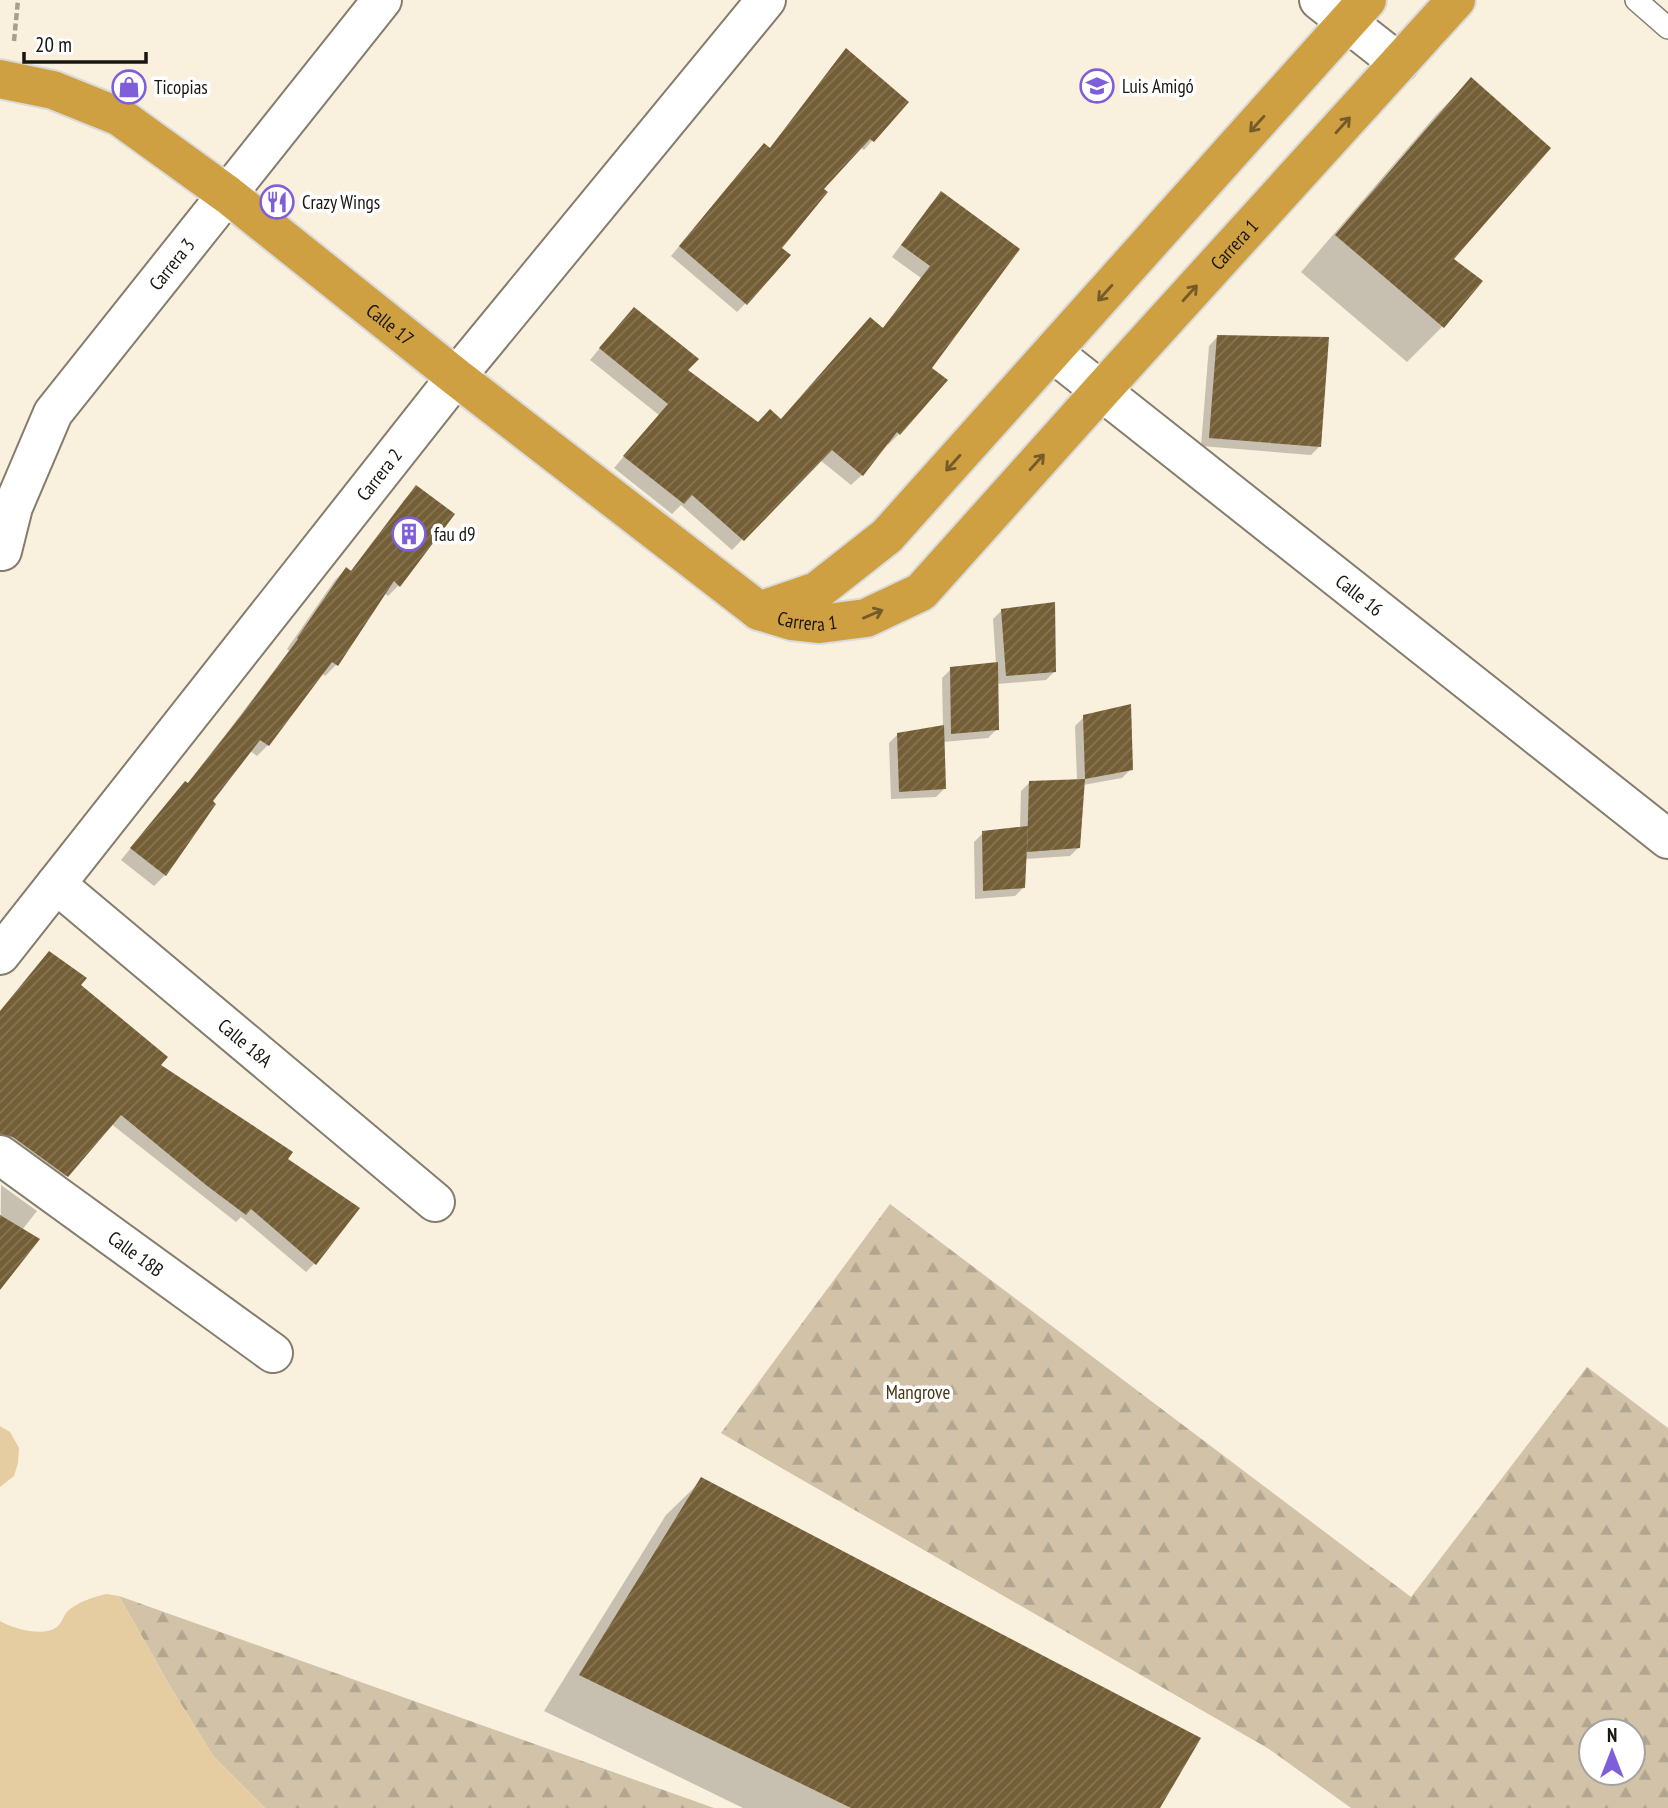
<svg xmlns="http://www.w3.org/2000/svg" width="1668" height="1808" font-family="'PT Sans Narrow',sans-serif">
  <defs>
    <pattern id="forest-firs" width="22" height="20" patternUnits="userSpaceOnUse" patternTransform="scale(1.75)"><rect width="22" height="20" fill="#d1c2a8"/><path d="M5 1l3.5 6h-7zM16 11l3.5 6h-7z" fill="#b3a690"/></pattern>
    <pattern id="building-hatch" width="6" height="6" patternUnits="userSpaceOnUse" patternTransform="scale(1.75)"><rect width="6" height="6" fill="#745e36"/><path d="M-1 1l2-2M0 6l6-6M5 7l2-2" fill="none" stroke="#867556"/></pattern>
  </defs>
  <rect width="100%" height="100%" fill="#f9f0de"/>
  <g fill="url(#forest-firs)" fill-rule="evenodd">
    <path d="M890 1204 1411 1597 1587 1367 1668 1428V1808H1351L1269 1749 721 1433ZM1633 1731V1773H1591V1731Z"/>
    <path d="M119 1596 714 1808H265L214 1757 171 1688Z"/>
  </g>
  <g fill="#e6cda1">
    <path d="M0 1426 10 1432 19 1448 18 1463 14 1476 0 1487Z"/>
    <path d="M106 1594 119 1596 171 1688 214 1757 265 1808H0V1621C14 1629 44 1638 58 1626 63 1621 64 1613 70 1609 81 1601 93 1597 106 1594Z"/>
  </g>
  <g fill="#0003">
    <path d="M846 50 907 102 872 141 864 150 860 147 822 190 779 248 746 303 737 312 671 256 755 154 764 145 769 149 838 59Z"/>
    <path d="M1471 80 1443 326 1407 362 1301 272 1436 115Z"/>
    <path d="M941 194 930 368 945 380 899 434 888 445 886 443 862 475 851 485 820 460 732 550 681 505 672 514 614 468 659 415 590 360 623 320 686 371 757 424 780 421 882 329 921 278 892 257 931 204Z"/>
    <path d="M1217 337 1320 446 1311 455 1201 446 1209 346Z"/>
    <path d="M416 488 399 585 388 596 384 593 336 665 325 676 322 673 268 745 257 756 250 751 210 802 165 875 154 886 121 860 175 794 187 784 229 730 289 651 287 649 335 580 346 569 350 572 405 499Z"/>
    <path d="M1002 610 1055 671 1046 680 997 684V729L988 738 943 742 945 788 936 797 891 799 889 743 898 734 943 727 942 678 951 669 996 664 993 619Z"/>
    <path d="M1084 717 1131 769 1122 778 1083 785 1079 847 1070 856 1025 859 1024 887 1015 896 975 899 974 842 983 833 1020 829 1021 791 1030 782 1077 781 1075 726Z"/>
    <path d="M79 986 158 1066 285 1159 358 1208 314 1264 306 1272 241 1217 236 1222 110 1123 58 1185 0 1144V1012Z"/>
    <path d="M1 1185 37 1211 22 1230 0 1287Z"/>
    <path d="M702 1480 1158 1808H743L544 1711 666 1515Z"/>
  </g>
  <g fill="url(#building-hatch)">
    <path d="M846 48 909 102 874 142 870 139 824 189 828 192 782 248 791 255 747 305 679 246 764 143 770 148Z"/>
    <path d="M1471 77 1551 148 1454 259 1483 281 1444 328 1335 235Z"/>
    <path d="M941 191 1020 249 932 368 948 380 900 435 897 432 863 476 832 450 744 541 692 495 684 504 623 456 668 404 599 348 634 307 699 359 688 370 758 422 770 409 781 419 870 317 883 328 930 266 901 245Z"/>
    <path d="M1217 335 1329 337 1321 447 1209 438Z"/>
    <path d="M416 485 455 514 400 587 394 581 338 666 332 662 269 746 260 740 213 801 216 804 166 876 130 848 185 781 188 783 240 717 298 639 297 638 346 567 351 571Z"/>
    <path d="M1055 602 1056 672 1006 676 1001 609Z"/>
    <path d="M998 662 999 730 951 734 950 667Z"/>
    <path d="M1131 704 1133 770 1085 779 1083 715Z"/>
    <path d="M944 725 946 789 899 792 897 733Z"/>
    <path d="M1085 779 1080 848 1027 852 1029 781Z"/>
    <path d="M1028 826 1025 888 983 891 982 831Z"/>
    <path d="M49 951 87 978 81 985 168 1057 161 1065 293 1152 288 1159 360 1208 316 1265 251 1209 246 1215 206 1185 121 1115 68 1177 13 1137 0 1134V1011Z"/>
    <path d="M0 1215 40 1239 0 1290Z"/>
    <path d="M701 1477 1201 1738 1160 1808H851L579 1675Z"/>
  </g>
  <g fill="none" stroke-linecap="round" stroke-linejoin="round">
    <defs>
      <path id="lane" d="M1636 0 1668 28"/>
      <g id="street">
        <path d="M1319 0 1399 63"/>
        <path id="s1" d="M1052 352 1668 839"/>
        <path id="s2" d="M2 551 13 507 53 413 382 0"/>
        <path id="s3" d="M56 884 435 1202"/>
        <path id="s4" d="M0 955 456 377 766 0"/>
        <path id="s5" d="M0 1155 273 1353"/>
      </g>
      <g id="highway">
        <path id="s6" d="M0 79 53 90 120 117 228 195 456 377 759 611 792 621 820 624 866 618 921 592 1101 391 1456 0"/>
        <path d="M759 611 817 591 887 536 1367 0"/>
      </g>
    </defs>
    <use href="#lane" stroke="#857c6d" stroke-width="24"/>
    <use href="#street" stroke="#857c6d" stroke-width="42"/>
    <use href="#highway" stroke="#dadad9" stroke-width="42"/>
    <path stroke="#a7a092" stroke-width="4.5" stroke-dasharray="7 3.5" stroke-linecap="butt" d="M14 41 18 0"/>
    <use href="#lane" stroke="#fff" stroke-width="21"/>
    <use href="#street" stroke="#fff" stroke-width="38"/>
    <use href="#highway" stroke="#cfa042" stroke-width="38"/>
  </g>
  <defs><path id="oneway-shaft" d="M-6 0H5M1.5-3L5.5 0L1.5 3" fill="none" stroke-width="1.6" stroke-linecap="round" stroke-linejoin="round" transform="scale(1.75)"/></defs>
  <g stroke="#745b29">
    <use href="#oneway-shaft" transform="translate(1257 124) rotate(132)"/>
    <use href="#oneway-shaft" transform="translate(1343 125) rotate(-48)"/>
    <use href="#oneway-shaft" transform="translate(1105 293) rotate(132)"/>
    <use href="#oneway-shaft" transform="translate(1190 293) rotate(-48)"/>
    <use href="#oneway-shaft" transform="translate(1037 462) rotate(-48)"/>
    <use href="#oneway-shaft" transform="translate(953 463) rotate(132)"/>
    <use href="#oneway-shaft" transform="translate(873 614) rotate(-23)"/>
  </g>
  <defs>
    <symbol id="school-ring" viewBox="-11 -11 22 22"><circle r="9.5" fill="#fff" stroke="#7f5fd9" stroke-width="1.5"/><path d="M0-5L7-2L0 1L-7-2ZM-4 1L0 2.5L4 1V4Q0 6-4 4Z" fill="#7f5fd9"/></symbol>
    <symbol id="shop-ring" viewBox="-11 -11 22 22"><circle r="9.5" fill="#fff" stroke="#7f5fd9" stroke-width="1.5"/><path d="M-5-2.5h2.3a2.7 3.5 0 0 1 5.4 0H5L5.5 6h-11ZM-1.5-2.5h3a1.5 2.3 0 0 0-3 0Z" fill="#7f5fd9"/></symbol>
    <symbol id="restaurant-ring" viewBox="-11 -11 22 22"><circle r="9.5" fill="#fff" stroke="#7f5fd9" stroke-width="1.5"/><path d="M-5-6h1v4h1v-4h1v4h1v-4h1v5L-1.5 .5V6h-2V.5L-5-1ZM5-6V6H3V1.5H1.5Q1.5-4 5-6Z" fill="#7f5fd9"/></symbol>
    <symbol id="building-ring" viewBox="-11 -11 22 22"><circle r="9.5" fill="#fff" stroke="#7f5fd9" stroke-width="1.5"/><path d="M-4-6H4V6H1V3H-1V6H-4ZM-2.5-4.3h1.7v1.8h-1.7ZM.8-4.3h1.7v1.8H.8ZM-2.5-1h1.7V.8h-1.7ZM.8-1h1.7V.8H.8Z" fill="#7f5fd9"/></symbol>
  </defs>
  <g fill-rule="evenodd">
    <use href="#school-ring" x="1078" y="67" width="38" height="38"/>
    <use href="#shop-ring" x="110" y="68" width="38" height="38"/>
    <use href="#restaurant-ring" x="258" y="183" width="38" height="38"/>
    <use href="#building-ring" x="390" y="515" width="38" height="38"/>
  </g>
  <g text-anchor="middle" stroke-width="7" stroke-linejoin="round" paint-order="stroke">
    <g font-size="19" fill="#191610" stroke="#fff" text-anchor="start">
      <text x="1122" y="93">Luis Amigó</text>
      <text x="154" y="94">Ticopias</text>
      <text x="302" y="209">Crazy Wings</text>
      <text x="434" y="541">fau d9</text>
    </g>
    <g font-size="19" fill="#191610" stroke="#fff">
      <text dy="7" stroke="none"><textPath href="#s6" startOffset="1572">Carrera 1</textPath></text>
      <text dy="7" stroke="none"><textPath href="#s2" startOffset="338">Carrera 3</textPath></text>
      <text dy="7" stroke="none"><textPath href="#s6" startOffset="467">Calle 17</textPath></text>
      <text dy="7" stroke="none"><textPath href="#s4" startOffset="612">Carrera 2</textPath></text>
      <text dy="7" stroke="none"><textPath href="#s1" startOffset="392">Calle 16</textPath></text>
      <text dy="7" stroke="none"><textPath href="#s6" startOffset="984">Carrera 1</textPath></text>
      <text dy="7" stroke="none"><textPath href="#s3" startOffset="247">Calle 18A</textPath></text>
      <text dy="7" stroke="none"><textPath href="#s5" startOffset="168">Calle 18B</textPath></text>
    </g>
    <g font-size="19" fill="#473512" stroke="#fff">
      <text x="918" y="1399">Mangrove</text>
    </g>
  </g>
  <g transform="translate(1612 1752)"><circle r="33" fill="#ffffff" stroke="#a3a29f" stroke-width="2"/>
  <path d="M0-5L12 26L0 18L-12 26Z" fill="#7f5fd9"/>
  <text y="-10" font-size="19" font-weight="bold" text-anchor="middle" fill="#191610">N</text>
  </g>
  <path d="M24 52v10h122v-10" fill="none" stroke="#191610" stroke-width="3.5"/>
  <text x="35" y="52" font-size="21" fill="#191610" stroke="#ffffff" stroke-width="5" paint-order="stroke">20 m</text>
</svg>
